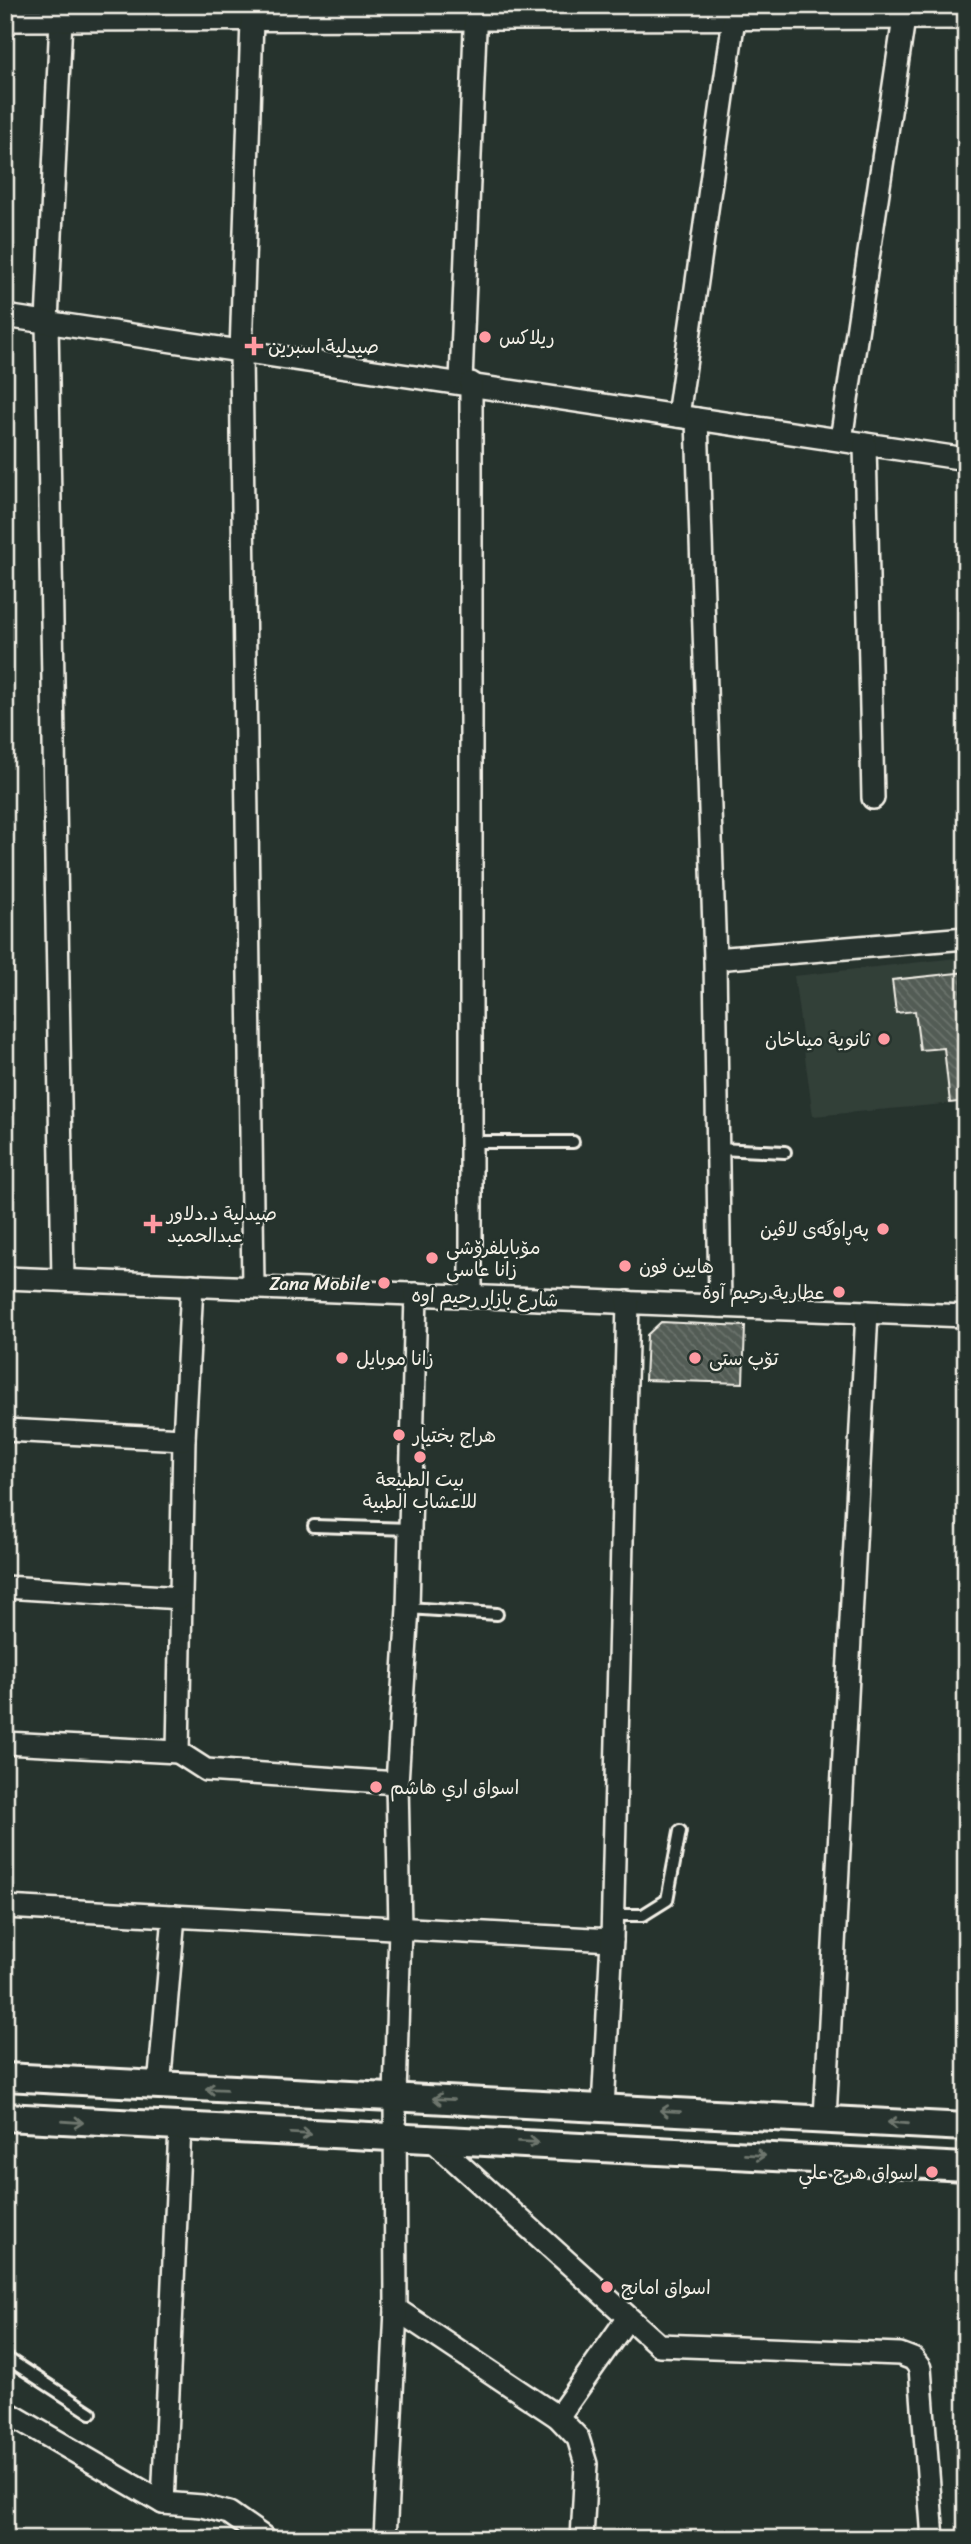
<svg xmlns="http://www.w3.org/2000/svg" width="971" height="2544" font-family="Sriracha,'Playpen Sans Arabic',sans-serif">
  <defs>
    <pattern id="building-back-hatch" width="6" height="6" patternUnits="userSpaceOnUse" patternTransform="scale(1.75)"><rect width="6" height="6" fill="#525c55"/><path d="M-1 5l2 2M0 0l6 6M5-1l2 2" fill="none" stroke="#6c746d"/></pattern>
  </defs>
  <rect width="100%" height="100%" fill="#26332d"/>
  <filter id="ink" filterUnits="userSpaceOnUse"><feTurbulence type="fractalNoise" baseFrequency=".0143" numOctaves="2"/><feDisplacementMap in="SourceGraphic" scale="14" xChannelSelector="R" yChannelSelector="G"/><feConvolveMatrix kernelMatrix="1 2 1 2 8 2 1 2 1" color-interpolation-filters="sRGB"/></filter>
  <g filter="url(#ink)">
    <path fill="#333f39" d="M966 957V1102L813 1116 794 976Z"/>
    <g fill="url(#building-back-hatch)" stroke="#f4f1e8" stroke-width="2">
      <path d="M966 972V1101L950 1103 944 1048 920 1050 915 1011 896 1013 892 980Z"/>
      <path d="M661 1322 745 1326 743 1383 645 1380 647 1335Z"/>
    </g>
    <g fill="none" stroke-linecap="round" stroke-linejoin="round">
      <defs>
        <g id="service">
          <path d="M471 1142H573"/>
          <path d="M718 1149 785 1152"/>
          <path d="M314 1526 410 1529"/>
          <path d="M408 1608 497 1614"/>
          <path d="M613 1915H643L667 1900 680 1831"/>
          <path d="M5 2357 91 2413"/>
        </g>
        <g id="minor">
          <path d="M61 19 47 322 63 1280"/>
          <path d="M5 20 966 18"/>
          <path d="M252 20 241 353 253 1287"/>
          <path d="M5 316 966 459"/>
          <path d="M461 381 476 5"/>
          <path d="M471 383V1296"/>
          <path d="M678 416 734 18"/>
          <path d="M697 419 715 959 720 1306"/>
          <path d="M841 440 906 5"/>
          <path d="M865 444 873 798"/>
          <path d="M715 959 966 938"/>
          <path d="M5 1278 966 1316"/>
          <path d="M192 1285 184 1439 178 1752 206 1770 397 1783"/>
          <path d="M5 1430 184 1439"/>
          <path d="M5 1587 181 1598"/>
          <path d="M5 1743 178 1752"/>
          <path d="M5 1907 612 1940"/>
          <path d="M159 2087 174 1916"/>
          <path d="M603 2108 612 1940 628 1302"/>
          <path d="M825 2118 867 1312"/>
          <path d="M429 2137 659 2345 900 2354 913 2359 920 2368 933 2539"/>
          <path d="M396 2309 558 2417 578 2438 586 2464 582 2539"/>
          <path d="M5 2411 163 2503 202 2506 229 2513 266 2539"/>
          <path d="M558 2417 627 2319"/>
          <path d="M163 2503 180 2128"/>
          <path d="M385 2539 396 2309 395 2096 400 1928 397 1783 408 1608 416 1294"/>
        </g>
        <g id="tertiary">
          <path d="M5 2077 966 2127"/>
          <path d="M5 2117 966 2167"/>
        </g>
      </defs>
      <use href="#service" stroke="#f4f1e8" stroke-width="16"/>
      <use href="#minor" stroke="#f4f1e8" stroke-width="26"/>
      <use href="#tertiary" stroke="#f4f1e8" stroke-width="32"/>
      <use href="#service" stroke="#26332d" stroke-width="10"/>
      <use href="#minor" stroke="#26332d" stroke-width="21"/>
      <use href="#tertiary" stroke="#26332d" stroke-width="26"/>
    </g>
    <defs><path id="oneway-shaft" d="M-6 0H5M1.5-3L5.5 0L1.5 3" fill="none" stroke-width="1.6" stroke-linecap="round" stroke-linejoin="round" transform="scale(1.75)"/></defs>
    <g stroke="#6e766e">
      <use href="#oneway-shaft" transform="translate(216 2089) rotate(-178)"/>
      <use href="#oneway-shaft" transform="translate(443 2099) rotate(-177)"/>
      <use href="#oneway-shaft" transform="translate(670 2111) rotate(-177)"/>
      <use href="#oneway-shaft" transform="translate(73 2122) rotate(4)"/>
      <use href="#oneway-shaft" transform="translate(898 2123) rotate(-176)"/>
      <use href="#oneway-shaft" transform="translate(301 2134) rotate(3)"/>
      <use href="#oneway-shaft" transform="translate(528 2142) rotate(3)"/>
      <use href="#oneway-shaft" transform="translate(755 2155) rotate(3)"/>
    </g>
  </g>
  <g fill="#ff9aa2" stroke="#26332d" stroke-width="2.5">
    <circle cx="485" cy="337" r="7"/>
    <path d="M250.5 335.5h7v7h7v7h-7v7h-7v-7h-7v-7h7z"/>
    <circle cx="884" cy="1039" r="7"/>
    <path d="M149.5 1213.5h7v7h7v7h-7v7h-7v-7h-7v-7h7z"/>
    <circle cx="883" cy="1229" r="7"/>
    <circle cx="432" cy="1258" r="7"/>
    <circle cx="625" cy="1266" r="7"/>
    <circle cx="384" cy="1283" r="7"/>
    <circle cx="839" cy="1292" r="7"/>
    <circle cx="342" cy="1358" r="7"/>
    <circle cx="695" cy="1358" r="7"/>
    <circle cx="399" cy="1435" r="7"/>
    <circle cx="420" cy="1457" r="7"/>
    <circle cx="376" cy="1787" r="7"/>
    <circle cx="932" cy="2172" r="7"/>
    <circle cx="607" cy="2287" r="7"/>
  </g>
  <g text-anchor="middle" stroke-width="5" stroke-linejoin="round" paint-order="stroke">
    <g font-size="19" fill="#f4f1e8" stroke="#26332d" text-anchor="start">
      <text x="499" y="344">ریلاکس</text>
      <text x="268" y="353">صيدلية اسبرين</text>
      <text x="870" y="1046" text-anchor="end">ثانوية ميناخان</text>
      <text x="167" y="1220">صيدلية د.دلاور<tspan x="167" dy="22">عبدالحميد</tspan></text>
      <text x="869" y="1236" text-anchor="end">پەڕاوگەی لاڤین</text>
      <text x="446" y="1254">مۆبایلفرۆشی<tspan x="446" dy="22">زانا عاسی</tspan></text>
      <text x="639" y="1273">هايين فون</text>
      <text x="370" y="1290" text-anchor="end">Zana Mobile</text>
      <text x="825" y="1299" text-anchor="end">عطارية رحيم آوة</text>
      <text x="356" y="1365">زانا موبايل</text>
      <text x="709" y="1365">تۆپ ستی</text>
      <text x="413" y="1442">هراج بختيار</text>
      <text x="420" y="1486" text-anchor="middle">بيت الطبيعة<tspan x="420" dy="22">للاعشاب الطبية</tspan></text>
      <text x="390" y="1794">اسواق اري هاشم</text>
      <text x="918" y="2179" text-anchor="end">اسواق هرج علي</text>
      <text x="621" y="2294">اسواق امانج</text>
    </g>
    <g font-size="19" fill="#f4f1e8" stroke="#26332d">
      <text transform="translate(485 1297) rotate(2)" y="7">شارع بازار رحيم اوه</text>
    </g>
  </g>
  <rect width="971" height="2544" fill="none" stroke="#26332d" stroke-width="28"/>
  <rect x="14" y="14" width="943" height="2516" fill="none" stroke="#f4f1e8" stroke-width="2.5" filter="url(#ink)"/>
</svg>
